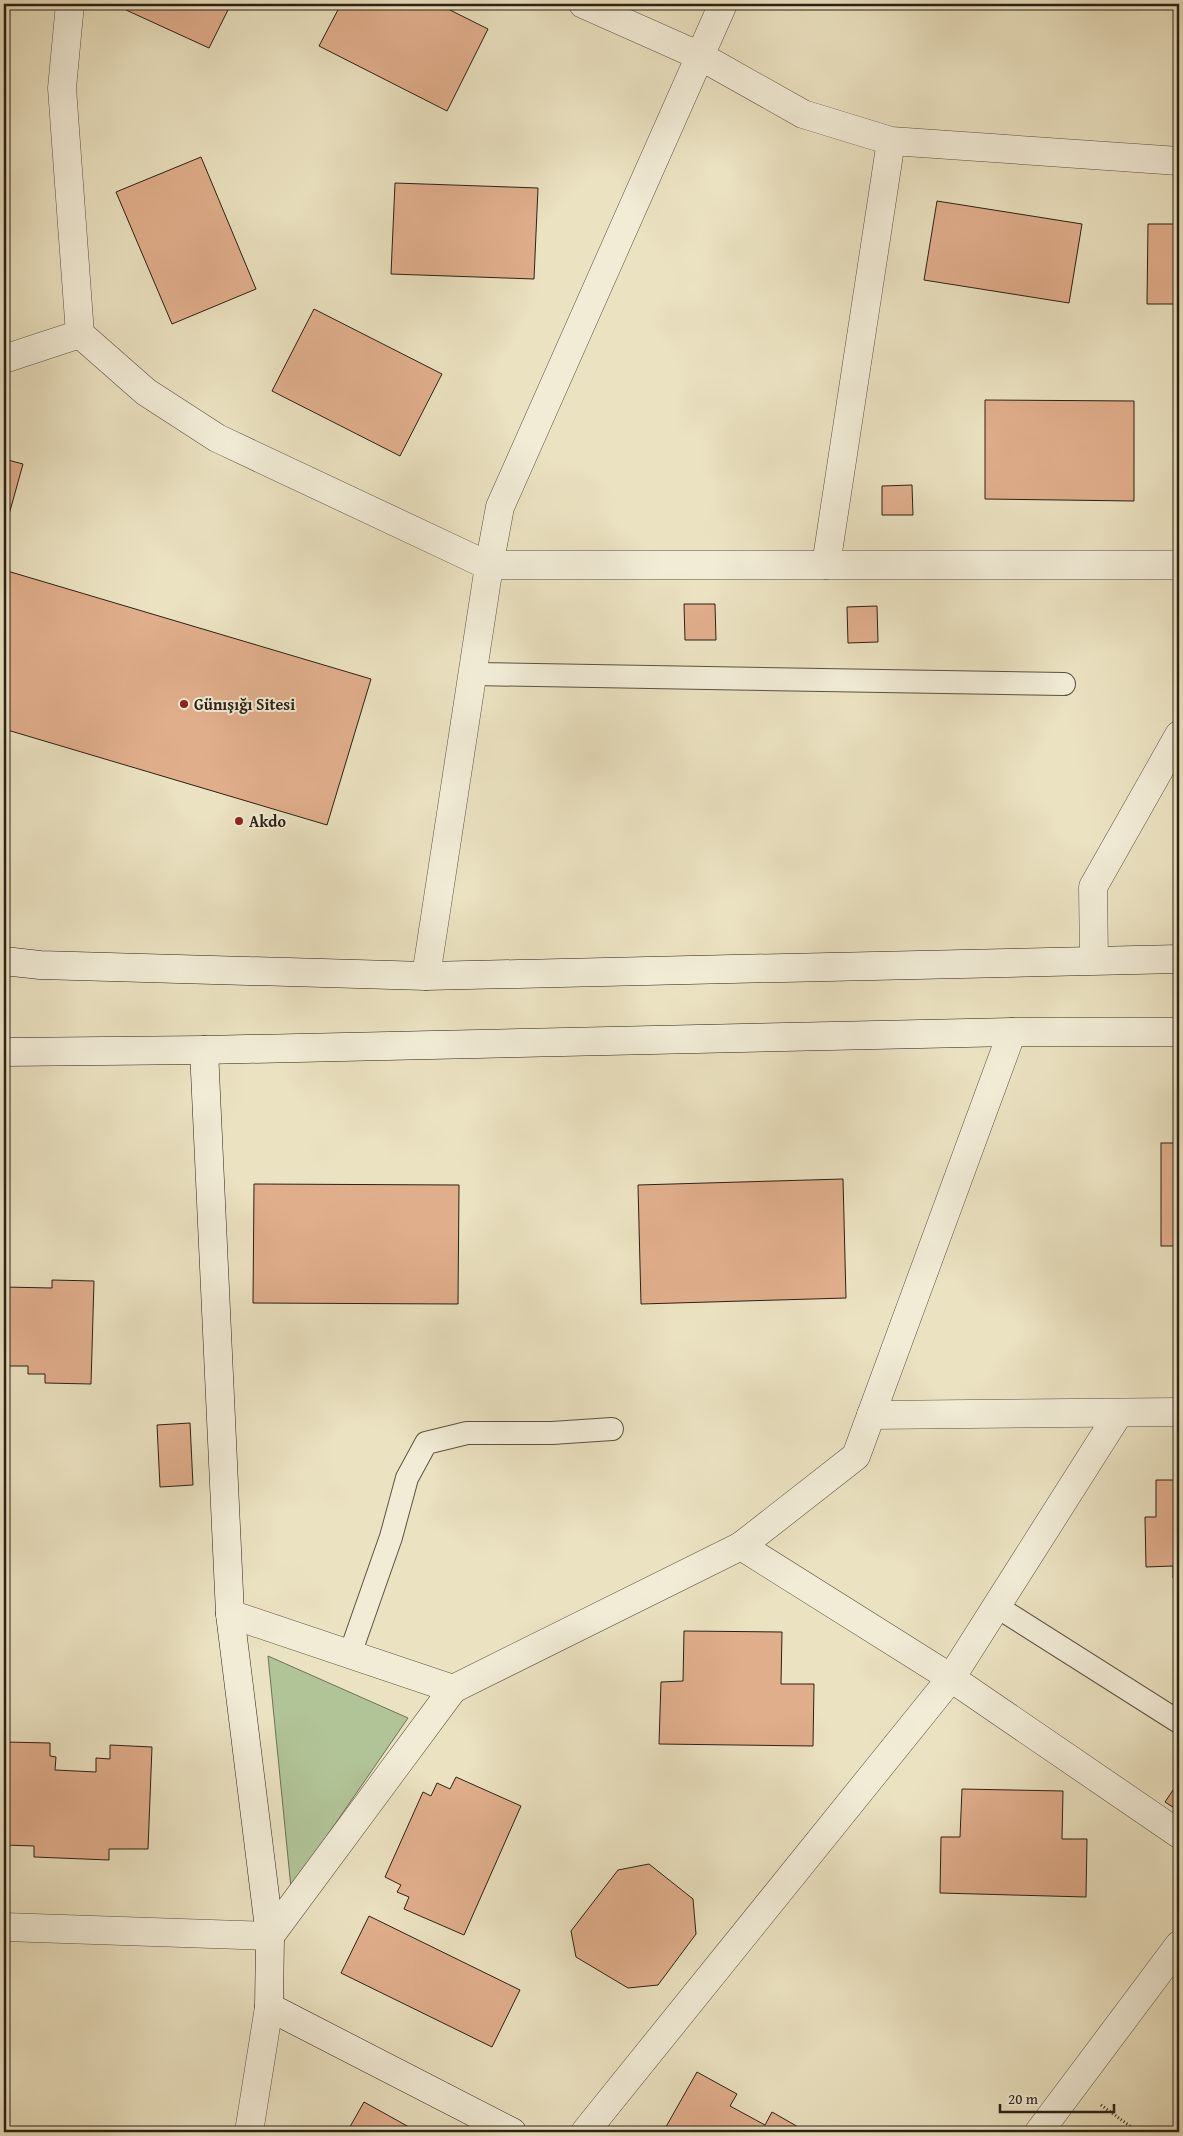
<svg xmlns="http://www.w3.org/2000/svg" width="1183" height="2136" font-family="'Gentium Book Plus',serif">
  <rect width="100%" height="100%" fill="#ebe2c1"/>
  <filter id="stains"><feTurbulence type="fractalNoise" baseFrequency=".004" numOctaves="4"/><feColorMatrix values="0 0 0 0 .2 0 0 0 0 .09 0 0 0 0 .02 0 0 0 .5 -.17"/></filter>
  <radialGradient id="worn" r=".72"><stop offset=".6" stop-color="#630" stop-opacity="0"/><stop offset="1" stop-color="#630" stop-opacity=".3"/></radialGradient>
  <path fill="#b1c497" stroke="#6e7256" d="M268 1656 408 1718 291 1888Z"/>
  <g fill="#e1ae8c" stroke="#2b2115">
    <path d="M129 4H231L209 48 126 10Z"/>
    <path d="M341 4H438L488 29 447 111 319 46Z"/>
    <path d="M201 157 256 289 172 324 116 192Z"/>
    <path d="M395 183 538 188 534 279 391 274Z"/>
    <path d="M937 201 1082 224 1069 303 924 280Z"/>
    <path d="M1148 224H1179V304H1147Z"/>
    <path d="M314 309 442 374 400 456 272 391Z"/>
    <path d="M985 400 1134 401V501L985 499Z"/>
    <path d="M4 459 23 464 5 529 4 528Z"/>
    <path d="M912 485 913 515H882V486Z"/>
    <path d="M4 570 371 679 327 825 4 729Z"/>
    <path d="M684 604H715L716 640H685Z"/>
    <path d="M877 606 878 642 848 643 847 607Z"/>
    <rect x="1161" y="1143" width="18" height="103"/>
    <path d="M843 1179 846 1298 641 1304 638 1185Z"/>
    <path d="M254 1184 459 1185 458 1304 253 1303Z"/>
    <path d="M52 1280 94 1281 91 1384 45 1383V1374H28V1366H4V1287L52 1288Z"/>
    <path d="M190 1423 193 1485 160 1487 157 1425Z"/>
    <path d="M1177 1472H1179V1578H1173V1566L1146 1567 1145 1517H1156V1480H1177Z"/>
    <path d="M684 1631 782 1632 781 1684H814L813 1746 659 1744 661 1682 683 1681Z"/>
    <path d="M5 1742 50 1743V1756L56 1757 55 1770 96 1772V1758L110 1759V1745L152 1747 148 1849H109V1860L34 1857V1846L4 1845Z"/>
    <path d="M456 1777 521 1806 464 1935 404 1909 409 1897 397 1892 401 1885 385 1877 423 1792 431 1796 437 1783 450 1789Z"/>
    <path d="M1179 1781V1811L1165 1802Z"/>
    <path d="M962 1789 1063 1791 1062 1839H1087L1086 1897 940 1893 941 1837H960Z"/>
    <path d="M649 1864 693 1899 696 1934 658 1985 628 1988 576 1957 571 1931 618 1870Z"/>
    <path d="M369 1916 520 1990 492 2047 341 1973Z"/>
    <path d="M697 2072 737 2094 730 2106 765 2125 772 2112 807 2132H663Z"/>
    <path d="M364 2102 418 2132H347Z"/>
  </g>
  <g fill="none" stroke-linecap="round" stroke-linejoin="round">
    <defs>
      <g id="lane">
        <path d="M473 674 1064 684"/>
        <path d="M996 1606 1179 1722"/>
        <path d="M350 1654 391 1537 407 1478 426 1443 467 1433H552L612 1429"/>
      </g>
      <g id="street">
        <path d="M70 4 62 88 80 334 146 392 217 438 489 566 507 565H1179"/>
        <path d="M583 4 700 56 803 114 891 141 1179 161"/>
        <path d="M4 359 80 334"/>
        <path d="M826 565 891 141"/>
        <path d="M1094 960 1093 887 1179 735"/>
        <path d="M426 976 489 566 500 507 723 4"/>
        <path d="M871 1415 1179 1412"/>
        <path d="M741 1546 951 1678 1179 1834"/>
        <path d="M230 1614 453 1689 741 1546 856 1456 1012 1032"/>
        <path d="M4 1927 270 1936 453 1689"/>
        <path d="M249 2132 269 2007"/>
        <path d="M585 2132 951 1678 1119 1413"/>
        <path d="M1039 2132 1179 1945"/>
      </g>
      <g id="secondary">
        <path d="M4 961 40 965 426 976 1179 959"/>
        <path d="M204 1050 230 1614 270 1936 269 2007 512 2132"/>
        <path d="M4 1052 204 1050 1012 1032H1179"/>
      </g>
    </defs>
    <use href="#lane" stroke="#5b5140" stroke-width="24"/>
    <use href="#street" stroke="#5b5140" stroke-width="29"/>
    <use href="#secondary" stroke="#2b2115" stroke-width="29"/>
    <path stroke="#2b2115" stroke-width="3" stroke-dasharray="1 2.5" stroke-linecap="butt" d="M1101 2105 1138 2132"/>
    <use href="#lane" stroke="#f2ecd7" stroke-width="22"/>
    <use href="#street" stroke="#f2ecd7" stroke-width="28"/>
    <use href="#secondary" stroke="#f2ecd7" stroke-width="28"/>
  </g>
  <g fill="#8f2418" stroke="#f2ecd7" stroke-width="2">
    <circle cx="184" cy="704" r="5"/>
    <circle cx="239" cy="821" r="5"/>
  </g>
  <g text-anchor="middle" stroke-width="4" stroke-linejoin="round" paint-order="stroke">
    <g font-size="16" font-weight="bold" fill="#2b2115" stroke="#f2ecd7" text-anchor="start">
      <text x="194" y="710">Günışığı Sitesi</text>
      <text x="249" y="827">Akdo</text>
    </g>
  </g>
  <rect width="1183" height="2136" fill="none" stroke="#ebe2c1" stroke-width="20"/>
  <rect x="5" y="5" width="1173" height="2126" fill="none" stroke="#2b2115" stroke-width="2.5"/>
  <rect x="10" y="10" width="1163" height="2116" fill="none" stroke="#2b2115"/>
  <path d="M1000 2104v8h114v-8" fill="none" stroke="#2b2115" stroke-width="2.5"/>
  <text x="1008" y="2104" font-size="15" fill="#2b2115" stroke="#f2ecd7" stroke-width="4" paint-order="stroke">20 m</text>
  <rect width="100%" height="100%" filter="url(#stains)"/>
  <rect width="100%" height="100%" fill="url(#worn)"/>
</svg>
